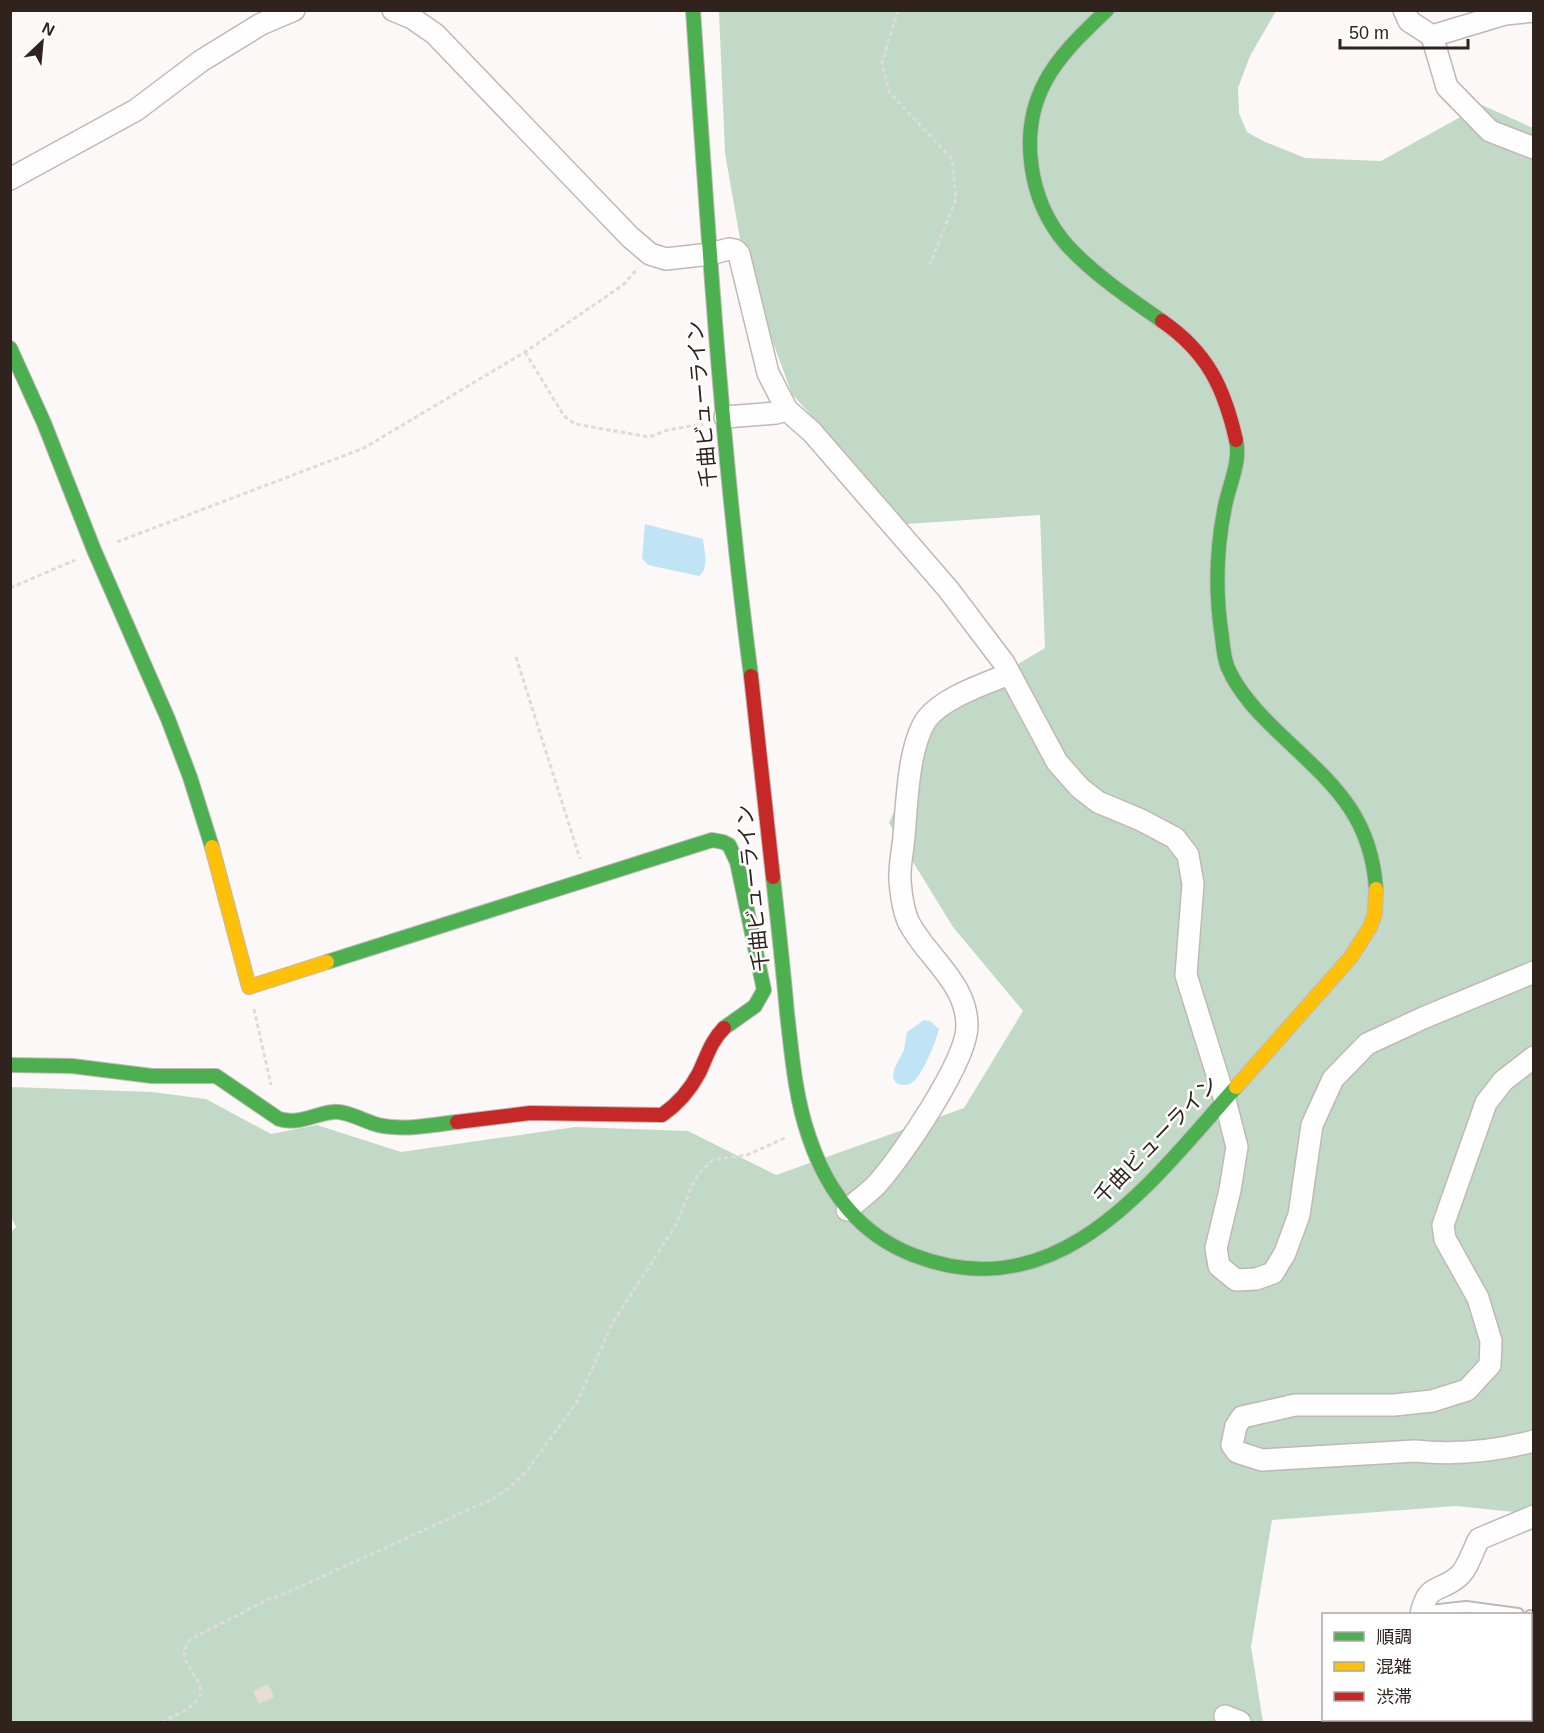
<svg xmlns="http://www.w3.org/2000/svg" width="1544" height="1733" font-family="Helvetica,'Noto Sans JP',sans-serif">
  <rect width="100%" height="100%" fill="#fcf8f7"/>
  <path fill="#c2d9c7" d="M719 11H1276L1250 56 1238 88 1239 113 1247 132 1263 141 1305 158 1381 161 1482 105 1533 128V1514L1456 1506 1272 1520 1251 1647 1263 1722H11L10 1233 16 1227 11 1217V1087L152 1092 206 1099 271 1134 317 1125 401 1152 575 1127 688 1131 776 1175 964 1108 1023 1011 953 927 889 823 938 712 1045 648 1040 515 907 524 792 394 745 267 725 153Z"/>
  <g fill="#c0e3f6">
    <path d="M645 524 703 539C704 551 710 568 699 576L648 565 642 558Z"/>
    <path d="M924 1020 930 1021 939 1029C936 1042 923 1074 912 1083 907 1086 902 1085 897 1084L893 1078 894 1069 904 1050 907 1032Z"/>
  </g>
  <path fill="#e7dcd6" d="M268 1684 274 1697 259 1704 253 1691Z"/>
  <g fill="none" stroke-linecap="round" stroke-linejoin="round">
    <defs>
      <g id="lane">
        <path d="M1421 1612 1466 1607 1518 1614"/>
        <path d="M1530 1616 1534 1617"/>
      </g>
      <g id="street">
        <path d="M393 10 412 18 435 34 630 237 650 254 666 259 710 254 729 249 735 250 739 254 768 373 787 410"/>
        <path d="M1404 10 1409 21 1432 36 1505 14 1534 11"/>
        <path d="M1432 36 1447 87 1490 131 1534 148"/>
        <path d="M10 179 136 110 201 61 261 24 294 10"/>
        <path d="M725 417 776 413 787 410 812 432 948 589 1004 663 1057 762 1080 788 1098 802 1141 820 1175 838 1188 855 1193 884 1186 975 1225 1100 1237 1147 1230 1190 1216 1248 1219 1266 1236 1280 1256 1279 1273 1273 1285 1253 1299 1215 1312 1125 1333 1079 1367 1044 1423 1018 1534 972"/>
        <path d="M1534 1057 1503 1081 1486 1103 1443 1225 1445 1239 1478 1298 1491 1341 1490 1365 1467 1390 1432 1401 1394 1405H1295L1242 1417 1236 1426 1232 1445 1237 1452 1262 1460 1415 1451C1454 1455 1496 1451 1534 1441"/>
        <path d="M847 1210C857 1201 869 1193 878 1183 902 1156 967 1061 967 1026 967 982 926 957 908 921 903 909 901 894 900 881 899 866 903 850 904 836 907 803 908 748 926 720 942 698 984 684 1009 674"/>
        <path d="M1421 1614C1428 1582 1440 1593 1459 1576 1468 1568 1473 1550 1479 1539L1534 1516"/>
        <path d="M1530 1685 1534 1684"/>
        <path d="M1225 1716 1240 1722"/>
        <path d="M1409 1722V1720"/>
        <path d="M1487 1722 1488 1720"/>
      </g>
      <g id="fast">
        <path d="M693 10C708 232 722 455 751 676"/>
        <path d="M1107 10C1084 32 1060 54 1045 82 1018 133 1029 201 1066 244 1093 274 1129 298 1162 321"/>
        <path d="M10 348 44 423 94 550 168 719 190 777 212 847"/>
        <path d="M1236 440C1241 462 1229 485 1225 506 1216 550 1215 593 1222 637 1223 647 1224 659 1228 668 1239 693 1259 714 1278 732 1329 781 1371 812 1376 889"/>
        <path d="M773 877C778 922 783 967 787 1013 792 1055 795 1097 809 1137 827 1191 859 1234 913 1255 1059 1312 1151 1182 1236 1087"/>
        <path d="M327 962 712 840 723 842 729 845 737 862 764 990 755 1006 724 1028"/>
        <path d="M10 1065 72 1066 152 1076H216L279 1119C299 1125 314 1114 333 1112 345 1110 366 1122 378 1125 404 1131 431 1125 457 1122"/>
      </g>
      <g id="slow">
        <path d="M212 847 249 987 327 962"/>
        <path d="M1236 1087 1351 957 1370 927 1375 913 1376 889"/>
      </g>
      <g id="jam">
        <path d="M1162 321C1207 352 1224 387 1236 440"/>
        <path d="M751 676 773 877"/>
        <path d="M457 1122 530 1113 662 1115C678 1104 690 1090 699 1073 707 1056 711 1041 724 1028"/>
      </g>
    </defs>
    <use href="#lane" stroke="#c0b8b5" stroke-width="14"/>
    <use href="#street" stroke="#c0b8b5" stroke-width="24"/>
    <use href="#fast" stroke="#c0b8b5" stroke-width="16"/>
    <use href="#slow" stroke="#c0b8b5" stroke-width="16"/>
    <use href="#jam" stroke="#c0b8b5" stroke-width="16"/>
    <g stroke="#dddbdb" stroke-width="3" stroke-dasharray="4.5 3" stroke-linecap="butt">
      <path d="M898 10 882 63 889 92 952 159 956 199 930 264"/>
      <path d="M525 352 564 416 575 424 649 437 668 430 703 424"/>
      <path d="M117 542 364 448 525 352 623 285 638 268"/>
      <path d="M10 588 75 560"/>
      <path d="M516 657 580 859"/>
      <path d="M254 1009 271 1085"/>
      <path d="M162 1722C173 1716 190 1710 198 1699 212 1680 168 1662 191 1639L267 1600 282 1595 494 1498 509 1488 527 1471 578 1400 613 1322 676 1225 692 1185 700 1172 713 1160 747 1155 785 1138"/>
    </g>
    <use href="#lane" stroke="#fffefe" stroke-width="10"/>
    <use href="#street" stroke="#fffefe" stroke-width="21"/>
    <use href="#fast" stroke="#4caf50" stroke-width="14"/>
    <use href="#slow" stroke="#ffc107" stroke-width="14"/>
    <use href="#jam" stroke="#c62828" stroke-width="14"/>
  </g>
  <g text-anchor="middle" stroke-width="5" stroke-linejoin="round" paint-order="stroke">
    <g font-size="21" fill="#30221d" stroke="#fff">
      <text transform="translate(702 404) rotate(-95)" y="7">千曲ビューライン</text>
      <text transform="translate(753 888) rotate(-96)" y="7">千曲ビューライン</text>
      <text transform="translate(1156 1140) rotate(-46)" y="7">千曲ビューライン</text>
    </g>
  </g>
  <rect width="1544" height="1733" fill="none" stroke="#30221d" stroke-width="24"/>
  <rect x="1322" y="1613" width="210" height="108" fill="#ffffff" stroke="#aca7a5" stroke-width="1.5"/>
  <rect x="1334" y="1632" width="30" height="9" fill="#4caf50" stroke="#aca7a5" stroke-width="1.5"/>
  <text x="1376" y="1643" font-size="18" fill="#30221d">順調</text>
  <rect x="1334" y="1662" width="30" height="9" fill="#ffc107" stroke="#aca7a5" stroke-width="1.5"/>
  <text x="1376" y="1673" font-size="18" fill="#30221d">混雑</text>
  <rect x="1334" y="1692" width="30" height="9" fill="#c62828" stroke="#aca7a5" stroke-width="1.5"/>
  <text x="1376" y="1703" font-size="18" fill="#30221d">渋滞</text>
  <g transform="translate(42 42) rotate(26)" stroke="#ffffff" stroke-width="4.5" paint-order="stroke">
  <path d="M0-4.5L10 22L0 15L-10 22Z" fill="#30221d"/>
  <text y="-9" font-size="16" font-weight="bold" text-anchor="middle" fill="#30221d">N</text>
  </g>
  <path d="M1340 39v9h128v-9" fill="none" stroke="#30221d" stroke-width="3"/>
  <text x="1349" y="39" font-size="18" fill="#30221d" stroke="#ffffff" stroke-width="4.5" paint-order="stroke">50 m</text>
</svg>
